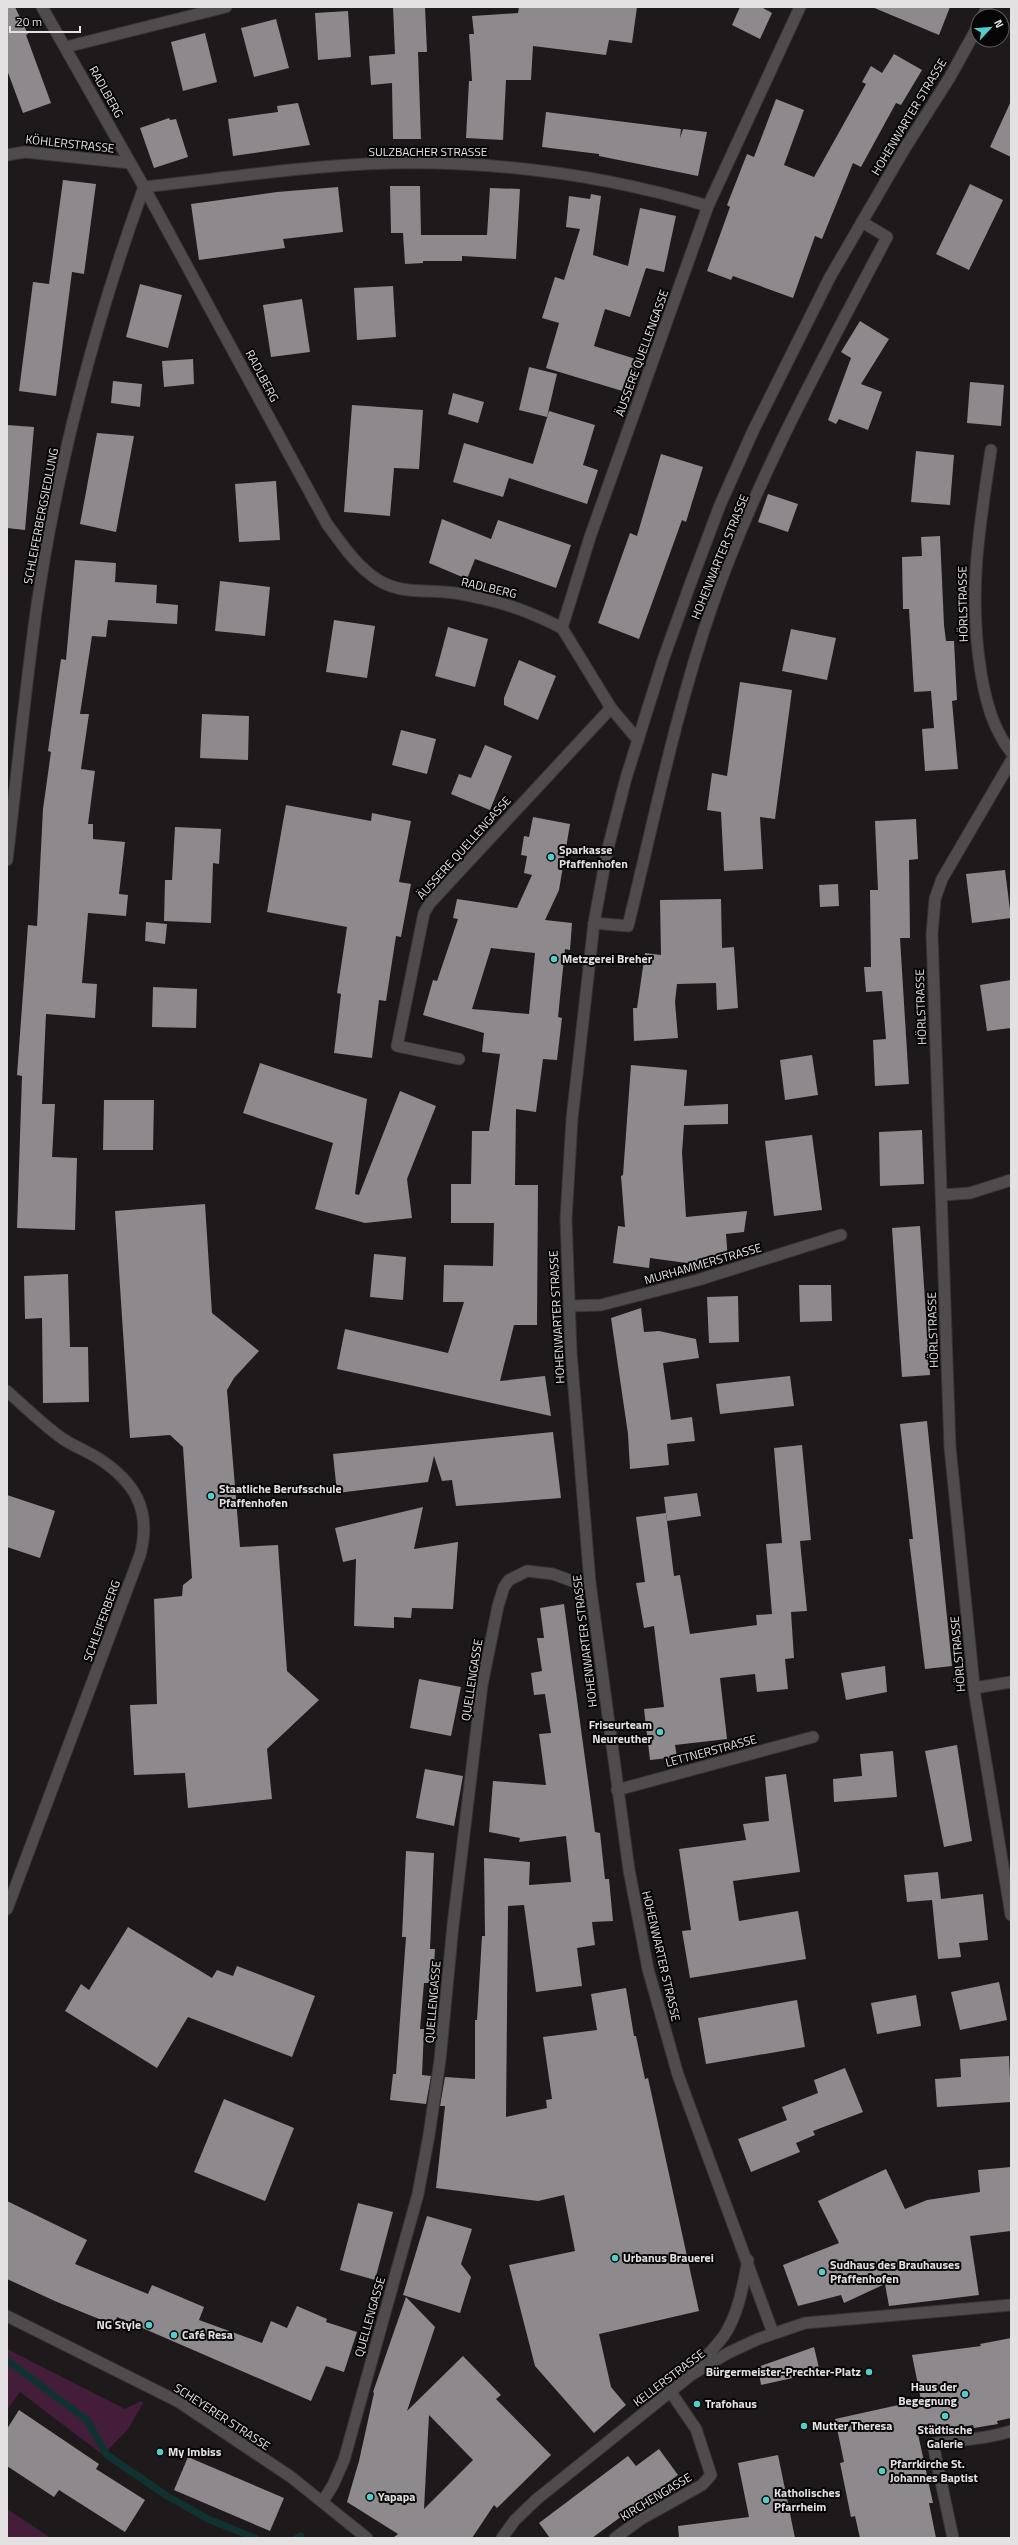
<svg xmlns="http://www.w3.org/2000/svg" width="1018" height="2545" font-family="'Titillium Web',sans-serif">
  <rect width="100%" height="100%" fill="#1e1a1c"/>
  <g fill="#431d39">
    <path d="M7 2349 125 2409 141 2401 143 2403 128 2429 103 2455 20 2392 7 2410Z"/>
    <path d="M7 2509 51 2538H7Z"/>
  </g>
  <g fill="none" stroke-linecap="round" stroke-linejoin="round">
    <g stroke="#103332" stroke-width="7">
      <path d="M7 2360 87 2420 107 2455 167 2496 208 2519 255 2538"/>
      <path d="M297 2538 301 2536"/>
    </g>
  </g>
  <g fill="#8d898c" fill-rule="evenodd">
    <path d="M7 7H15L28 34 26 35 51 103 23 113 7 70Z"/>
    <path d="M393 7H425L427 52H418L421 139H393L392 83 371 85 369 56 395 54Z"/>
    <path d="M519 7H637L632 43 609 40 606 55 533 46 531 80H506L503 140 466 138 469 81H472L469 34H474L472 16 518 13Z"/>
    <path d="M740 7H761L772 13 760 39 732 25Z"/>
    <path d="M872 7H950L939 35Z"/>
    <path d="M348 11 351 57 318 60 315 13Z"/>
    <path d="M276 19 289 68 254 77 241 28Z"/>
    <path d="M205 33 217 82 183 91 171 42Z"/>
    <path d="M894 54 922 70 901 105 896 103 861 167 853 163 822 239 815 236 793 298 733 276 731 280 707 271 730 207 727 205 747 154 754 157 776 99 804 110 784 165 814 177 866 84 862 82 871 66 882 73Z"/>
    <path d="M1011 101V157L990 147Z"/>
    <path d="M298 103 310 145 233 156 228 119 278 112 277 106Z"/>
    <path d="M546 112 681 129 680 138 683 129 707 132 698 176 599 156V154L542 147Z"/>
    <path d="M169 118 170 120 176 119 188 157 154 168 140 128Z"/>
    <path d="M63 180 96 184 84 274 72 272 56 396 19 391 33 282 49 284Z"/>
    <path d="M970 184 1003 200 969 270 936 254Z"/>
    <path d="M390 186H420L421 235H487L490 188 520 189 516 259 462 256V261H423V263L405 264 403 233H391Z"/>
    <path d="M338 187 343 232 283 239 285 248 199 260 191 204 277 192Z"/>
    <path d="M591 194 601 196 593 255 628 266 640 208 676 216 664 272 646 268 630 317 605 309 594 346 639 360 629 393 546 368 559 323 542 318 555 277 564 280 580 229 566 227 569 196 590 199Z"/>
    <path d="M140 284 182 295 168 348 126 337Z"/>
    <path d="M393 286 396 337 357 340 354 288Z"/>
    <path d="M302 299 310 352 271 357 263 305Z"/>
    <path d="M860 321 889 339 861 384 882 392 868 430 839 419 836 424 828 420 851 358 841 352Z"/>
    <path d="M193 359 194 384 164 387 162 361Z"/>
    <path d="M529 367 557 374 547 417 519 410Z"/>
    <path d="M113 381 142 384 140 407 111 403Z"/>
    <path d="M970 382 1004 385 1001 426 967 423Z"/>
    <path d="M453 393 484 402 478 423 448 414Z"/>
    <path d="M352 405 423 410 419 469 394 468 390 516 344 512Z"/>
    <path d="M549 411 595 425 583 465 598 470 587 504 509 478 503 497 453 482 464 443 533 464Z"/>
    <path d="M7 425 34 427 25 530 7 528Z"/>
    <path d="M97 433 134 436 116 532 80 524Z"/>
    <path d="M916 451 954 455 950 505 911 502Z"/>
    <path d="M661 454 703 467 686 522 682 520 639 639 598 623 630 533 637 536Z"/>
    <path d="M276 481 280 540 239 542 235 484Z"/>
    <path d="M768 494 798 504 788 532 758 522Z"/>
    <path d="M442 519 491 539 498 520 571 545 556 588 475 559 467 579 429 563Z"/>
    <path d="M940 536 944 625 946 641H954L957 700 952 701 958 769 925 771 922 729 934 728 931 691 914 692 909 609H903L902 557 922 556 921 537Z"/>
    <path d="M75 560 116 563 115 582 157 585 156 603 178 605 177 624 108 620 106 637 92 636 80 714H89L81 769 95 771 88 824H93V839L125 842 119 894 128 895 126 916 88 913 82 983 97 984 95 1018 46 1014 42 1104H55L52 1157 77 1158 75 1230 17 1228 22 1076 17 1075 28 925 37 926 43 809 51 752 48 751 61 659 66 660Z"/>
    <path d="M220 581 270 587 265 636 215 631Z"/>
    <path d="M334 620 375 626 367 678 326 672Z"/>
    <path d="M448 627 488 639 475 687 435 676Z"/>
    <path d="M791 629 836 638 827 680 782 671Z"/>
    <path d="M519 660 556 676 538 720 504 705V698Z"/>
    <path d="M740 682 792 690 775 819 760 817 763 869 724 871 721 812 707 810 712 773 727 776Z"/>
    <path d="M202 714 249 716 248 760 200 758Z"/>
    <path d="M401 730 436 739 427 774 392 765Z"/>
    <path d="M485 745 512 756 490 810 451 794 459 774 471 778Z"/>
    <path d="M286 805 371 821 372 813 411 821 399 882 411 884 401 937 396 936 386 1001 379 1000 372 1058 334 1053 341 994 337 993 347 927 267 912Z"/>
    <path d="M533 817 570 824 559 890 545 920 572 923 570 950 565 949 558 1017 562 1018 557 1060 543 1059 536 1112 516 1109 515 1185H538L537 1325H514L500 1381 545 1376 551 1416 337 1369 345 1329 448 1353 464 1302H443L444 1265 493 1266 494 1223H451V1184H471L472 1131H489L500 1054 482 1052 484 1033 423 1015 433 980 437 981 458 919 453 918 457 899 517 908 532 875 524 873 527 856 521 855 524 836 529 837ZM491 948 535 953 529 1014 472 1009Z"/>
    <path d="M916 819 918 859 909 860 910 938H900L909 1084 875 1086 873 1040 886 1039 882 991 866 992 864 967H871L870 890H878L875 821Z"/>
    <path d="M175 827 221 829 219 864 213 863 211 923 164 921 165 880H172Z"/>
    <path d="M1005 870 1011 918 972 923 966 874Z"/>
    <path d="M838 884 839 906 820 907 819 885Z"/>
    <path d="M721 899 722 948 734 947 738 1008 717 1010 716 983 677 984 675 1002 678 1038 634 1041 633 1008H637L645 953 661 955 660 900Z"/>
    <path d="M146 922 167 924 165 944 145 941Z"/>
    <path d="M1011 980V1028L987 1031 980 985Z"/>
    <path d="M153 987 197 989 196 1028 152 1027Z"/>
    <path d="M812 1055 818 1095 785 1100 780 1060Z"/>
    <path d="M260 1063 367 1099 355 1194 359 1195 400 1091 436 1106 407 1179 412 1218 365 1223 315 1209 333 1143 243 1113Z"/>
    <path d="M631 1065 687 1070 684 1106 728 1104V1124L684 1125 682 1153 686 1217 747 1211 744 1232 726 1234 728 1261 694 1264 650 1258 649 1268 613 1263 618 1226 625 1227 621 1176 623 1175Z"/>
    <path d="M104 1100H154L153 1150H103Z"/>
    <path d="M922 1130 924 1184 880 1186 879 1132Z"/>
    <path d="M812 1135 822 1210 774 1216 765 1141Z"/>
    <path d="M205 1204 212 1313 259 1351 234 1378 227 1390 240 1547 278 1545 287 1671 319 1700 267 1749 272 1799 188 1808 185 1773 134 1775 130 1705 157 1704 154 1599 182 1596 183 1585 192 1578 183 1447 170 1435 130 1438 115 1211Z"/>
    <path d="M920 1226 930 1375 902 1377 892 1228Z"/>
    <path d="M374 1254 406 1257 403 1300 370 1297Z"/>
    <path d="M68 1274 70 1347H88L89 1402 43 1403 42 1318 25 1319 24 1276Z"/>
    <path d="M799 1285H831L832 1321 800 1322Z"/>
    <path d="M738 1296 739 1342 709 1343 707 1297Z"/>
    <path d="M641 1308 644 1332 659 1331 696 1339 699 1358 663 1363 671 1420 692 1417 695 1441 667 1444 669 1465 630 1469 628 1434 611 1318Z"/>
    <path d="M790 1376 794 1406 720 1414 716 1384Z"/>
    <path d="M927 1421 952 1666 925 1669 909 1539H913L900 1424Z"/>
    <path d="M553 1432 561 1498 456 1506 452 1480 442 1481 434 1456 428 1482 337 1493 333 1454Z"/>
    <path d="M802 1445 811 1540 800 1541 807 1611 791 1612 794 1658 785 1659 788 1689 757 1692 755 1674 720 1678 727 1739 675 1745 677 1757 650 1760 644 1709 664 1707 654 1626 644 1628 636 1583 645 1582 636 1517 666 1513 674 1576 680 1575 690 1634 757 1625 756 1615 772 1614 766 1544 782 1543 774 1448Z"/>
    <path d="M697 1493 701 1516 667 1521 664 1497Z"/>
    <path d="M7 1495 55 1511 40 1558 7 1547Z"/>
    <path d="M423 1507 414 1549 458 1542 453 1609 412 1608 411 1618 394 1617V1628L354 1626 356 1559 343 1562 335 1528Z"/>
    <path d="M564 1604 595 1832 600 1833 605 1879H609L613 1921 592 1922 595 1945 577 1948 582 1986 536 1992 524 1905 508 1906 506 2117 547 2108 546 2100 552 2099 543 2037 597 2030 591 1994 626 1988 634 2036H636L645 2079 648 2078 699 2311 599 2334 611 2387 626 2405 594 2433 535 2366 509 2265 575 2251 564 2195 538 2201 436 2188 445 2106H440L445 2077 475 2079V2020H477L482 1936H485L484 1858 530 1862 529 1885 571 1882 566 1836 519 1842 520 1838 489 1832 493 1781 546 1785 539 1734 551 1733 545 1694 534 1695 531 1673 542 1671 537 1638H544L540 1608Z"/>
    <path d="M885 1666 887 1692 846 1700 841 1673Z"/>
    <path d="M419 1679 461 1687 451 1736 410 1728Z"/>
    <path d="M957 1745 972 1841 944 1847 925 1751Z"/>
    <path d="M893 1751 897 1797 834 1802 833 1779 862 1776 860 1754Z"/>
    <path d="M425 1769 463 1776 454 1826 416 1818Z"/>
    <path d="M786 1774 800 1872 733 1881 739 1921 798 1911 806 1959 690 1978 682 1931 691 1930 679 1849 746 1840 743 1824 769 1821 765 1777Z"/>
    <path d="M406 1851 434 1853 430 1949H435L433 1983H424L420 2029H424L422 2075 431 2076 426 2104 390 2100 393 2074H396L406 1937H402Z"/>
    <path d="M938 1872 941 1899 983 1894 988 1940 959 1943 961 1957 938 1959 932 1900 907 1902 904 1875Z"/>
    <path d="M128 1927 212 1978 217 1970 233 1976 237 1966 315 1996 292 2057 188 2017 157 2068 65 2011 81 1984 89 1990Z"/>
    <path d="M999 1982 1007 2020 960 2030 951 1992Z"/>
    <path d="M916 1995 921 2026 877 2034 871 2003Z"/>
    <path d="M797 2000 805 2047 706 2064 698 2018Z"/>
    <path d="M1009 2056 1011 2102 937 2107 935 2079 961 2077 960 2059Z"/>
    <path d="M845 2068 863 2112 813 2131 815 2135 796 2143 800 2152 751 2172 738 2139 787 2120 782 2107 818 2093 814 2080Z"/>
    <path d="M224 2099 294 2128 265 2201 194 2172Z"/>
    <path d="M1011 2167V2231L970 2236 979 2295 889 2306 885 2284 844 2303 841 2295 798 2306 783 2265 839 2243 818 2201 886 2169 905 2209 927 2200 980 2192 978 2170Z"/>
    <path d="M7 2201 87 2240 75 2264 148 2294 152 2285 204 2307 199 2320 262 2343 271 2321 287 2328 297 2306 327 2319 326 2322 357 2332 344 2372 326 2366 311 2401 117 2317 114 2325 57 2302 7 2279Z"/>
    <path d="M358 2203 393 2212 375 2280 340 2270Z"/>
    <path d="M427 2216 472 2229 461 2264 471 2277 460 2313 403 2295Z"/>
    <path d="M406 2297 435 2327 407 2411 463 2356 501 2395 496 2399 551 2455 497 2508 494 2505 472 2538H393L398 2534 347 2502 359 2461 374 2393 373 2392ZM429 2415 473 2460 424 2509Z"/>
    <path d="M1011 2338V2418L997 2421 998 2424 974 2428 973 2425 918 2434 933 2503H929L936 2538H860L855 2516 851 2517 840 2463 844 2462 835 2419 921 2400 912 2355 981 2346 980 2344Z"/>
    <path d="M814 2347 820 2372 761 2385 758 2367Z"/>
    <path d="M19 2410 99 2464 96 2469 145 2500 125 2532 59 2490 54 2497 7 2466V2429Z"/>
    <path d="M659 2449 678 2475 592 2538H550L539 2523 628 2456 636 2466Z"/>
    <path d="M778 2455 795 2538H679L678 2526 749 2517 738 2463Z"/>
    <path d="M188 2457 284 2498 270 2531 174 2490Z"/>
  </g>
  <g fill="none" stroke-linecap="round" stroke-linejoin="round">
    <defs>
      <path id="pedestrian" d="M953 2538 933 2444C959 2439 985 2440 1011 2431"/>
      <g id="minor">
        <path d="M42 7 144 187 327 524C342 544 356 566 378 580 402 595 429 589 455 593 496 600 525 609 562 628"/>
        <path d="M66 47 226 7"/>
        <path d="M7 155 25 152 130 163"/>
        <path d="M144 187C226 178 309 165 391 163 499 161 604 175 708 206"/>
        <path d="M991 450C979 529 968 594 981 673 986 702 993 729 1011 752"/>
        <path d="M638 740 611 708 562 628 590 537 708 206 800 7"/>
        <path d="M1011 761 942 879 935 899 932 934 950 1447 975 1696 1011 1915"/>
        <path d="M7 860C17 775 25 690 37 605 57 466 96 319 144 187"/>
        <path d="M594 923 628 926C654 820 676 710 712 606 756 478 824 357 887 237L862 222"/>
        <path d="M459 1059 397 1046 424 913 430 903 611 708"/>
        <path d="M943 1195 970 1193 1011 1180"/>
        <path d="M569 1306 601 1305 698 1280 841 1235"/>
        <path d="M7 1391C25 1407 43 1425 63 1439 74 1446 86 1451 98 1458 135 1482 152 1510 140 1555L7 1909"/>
        <path d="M974 1688 1011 1682"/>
        <path d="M617 1790 813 1737"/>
        <path d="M323 2501 333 2485 344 2460 418 2194 429 2135 440 2060 453 1925 482 1685 498 1606 504 1587 509 1580 527 1571 553 1574 580 1584 590 1583"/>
        <path d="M615 2538 641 2519 702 2485 711 2475 696 2429 670 2391"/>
      </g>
      <g id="tertiary">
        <path d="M983 16 987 7"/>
        <path d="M7 2316 179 2402 291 2477 367 2538"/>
        <path d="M773 2333 678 2075 648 1969 629 1870 590 1583 571 1352 566 1219 572 1119 594 923 607 852 626 778 663 660 691 582 720 505 753 431 830 277 905 148 950 77 978 26"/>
        <path d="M697 2367C706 2356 717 2346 725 2334 739 2312 743 2285 748 2260"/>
        <path d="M502 2538 515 2520 537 2499 691 2375 728 2353 758 2339 805 2323 1011 2305"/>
      </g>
    </defs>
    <use href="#pedestrian" stroke="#383537" stroke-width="13"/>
    <use href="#minor" stroke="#383537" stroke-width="13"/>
    <use href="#tertiary" stroke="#383537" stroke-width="13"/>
    <use href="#pedestrian" stroke="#504c4e" stroke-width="11"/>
    <use href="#minor" stroke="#504c4e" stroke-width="11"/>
    <use href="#tertiary" stroke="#504c4e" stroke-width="11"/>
  </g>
  <g fill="#53cdc9" stroke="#070606" stroke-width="1.5">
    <circle cx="551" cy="857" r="4"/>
    <circle cx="554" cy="959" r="4"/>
    <circle cx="211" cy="1496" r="4"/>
    <circle cx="660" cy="1732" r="4"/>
    <circle cx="615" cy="2258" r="4"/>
    <circle cx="822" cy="2272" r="4"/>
    <circle cx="149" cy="2325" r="4"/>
    <circle cx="174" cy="2335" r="4"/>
    <circle cx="869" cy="2372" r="4"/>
    <circle cx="965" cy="2394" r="4"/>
    <circle cx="697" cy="2404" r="4"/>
    <circle cx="945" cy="2416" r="4"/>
    <circle cx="804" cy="2426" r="4"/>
    <circle cx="160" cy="2452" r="4"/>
    <circle cx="882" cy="2471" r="4"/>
    <circle cx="370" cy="2497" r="4"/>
    <circle cx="766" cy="2500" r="4"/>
  </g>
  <g text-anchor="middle" stroke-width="4" stroke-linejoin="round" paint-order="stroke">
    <g font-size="12" fill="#e3e1e2" stroke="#070606">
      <text transform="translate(106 92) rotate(61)" y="4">RADLBERG</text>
      <text transform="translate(909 117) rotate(-59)" y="4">HOHENWARTER STRASSE</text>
      <text transform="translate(70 144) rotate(6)" y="4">KÖHLERSTRASSE</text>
      <text x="428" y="156">SULZBACHER STRASSE</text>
      <text transform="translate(642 353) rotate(-70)" y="4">ÄUSSERE QUELLENGASSE</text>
      <text transform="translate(262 376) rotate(62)" y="4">RADLBERG</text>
      <text transform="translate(41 516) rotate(-79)" y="4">SCHLEIFERBERGSIEDLUNG</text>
      <text transform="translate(720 557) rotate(-68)" y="4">HOHENWARTER STRASSE</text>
      <text transform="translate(489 588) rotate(13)" y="4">RADLBERG</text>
      <text transform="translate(963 604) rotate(-91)" y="4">HÖRLSTRASSE</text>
      <text transform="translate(464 848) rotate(-48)" y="4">ÄUSSERE QUELLENGASSE</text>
      <text transform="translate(921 1007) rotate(-92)" y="4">HÖRLSTRASSE</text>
      <text transform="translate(703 1264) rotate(-16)" y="4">MURHAMMERSTRASSE</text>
      <text transform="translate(557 1317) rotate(-93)" y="4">HOHENWARTER STRASSE</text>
      <text transform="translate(933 1330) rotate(-92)" y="4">HÖRLSTRASSE</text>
      <text transform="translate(102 1621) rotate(-70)" y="4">SCHLEIFERBERG</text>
      <text transform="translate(585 1641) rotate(-97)" y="4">HOHENWARTER STRASSE</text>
      <text transform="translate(958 1654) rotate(-95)" y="4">HÖRLSTRASSE</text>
      <text transform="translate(472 1680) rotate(-81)" y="4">QUELLENGASSE</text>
      <text transform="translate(711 1751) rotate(-15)" y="4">LETTNERSTRASSE</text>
      <text transform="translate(661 1956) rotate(77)" y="4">HOHENWARTER STRASSE</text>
      <text transform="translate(433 2002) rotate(-85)" y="4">QUELLENGASSE</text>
      <text transform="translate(370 2317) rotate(-74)" y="4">QUELLENGASSE</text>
      <text transform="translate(669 2378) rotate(-37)" y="4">KELLERSTRASSE</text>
      <text transform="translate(222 2417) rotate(33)" y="4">SCHEYERER STRASSE</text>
      <text transform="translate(656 2497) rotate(-31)" y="4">KIRCHENGASSE</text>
    </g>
    <g font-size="12" font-weight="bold" fill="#e3e1e2" stroke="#070606" text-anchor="start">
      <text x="559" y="854">Sparkasse<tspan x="559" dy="14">Pfaffenhofen</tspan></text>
      <text x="562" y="963">Metzgerei Breher</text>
      <text x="219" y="1493">Staatliche Berufsschule<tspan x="219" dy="14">Pfaffenhofen</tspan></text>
      <text x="652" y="1729" text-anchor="end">Friseurteam<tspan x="652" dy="14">Neureuther</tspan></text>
      <text x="623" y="2262">Urbanus Brauerei</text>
      <text x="830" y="2269">Sudhaus des Brauhauses<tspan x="830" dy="14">Pfaffenhofen</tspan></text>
      <text x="141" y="2329" text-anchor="end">NG Style</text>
      <text x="182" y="2339">Café Resa</text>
      <text x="861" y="2376" text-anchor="end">Bürgermeister-Prechter-Platz</text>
      <text x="957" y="2391" text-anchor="end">Haus der<tspan x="957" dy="14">Begegnung</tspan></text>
      <text x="705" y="2408">Trafohaus</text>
      <text x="812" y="2430">Mutter Theresa</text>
      <text x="945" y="2434" text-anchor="middle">Städtische<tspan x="945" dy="14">Galerie</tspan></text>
      <text x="168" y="2456">My Imbiss</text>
      <text x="890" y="2468">Pfarrkirche St.<tspan x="890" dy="14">Johannes Baptist</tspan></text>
      <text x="774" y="2497">Katholisches<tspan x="774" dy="14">Pfarrheim</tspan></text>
      <text x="378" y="2501">Yapapa</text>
    </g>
  </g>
  <rect width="1018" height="2545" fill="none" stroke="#e3e1e2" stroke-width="16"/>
  <g transform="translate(990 28) rotate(64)"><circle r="19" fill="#070606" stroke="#5f5e5e"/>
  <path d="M0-3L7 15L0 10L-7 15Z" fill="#53cdc9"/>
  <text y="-6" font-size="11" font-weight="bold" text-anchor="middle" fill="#e3e1e2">N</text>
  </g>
  <path d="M10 26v6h70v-6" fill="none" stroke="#e3e1e2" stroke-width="2"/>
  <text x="16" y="26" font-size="12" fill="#e3e1e2" stroke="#070606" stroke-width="3" paint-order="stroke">20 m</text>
</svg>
